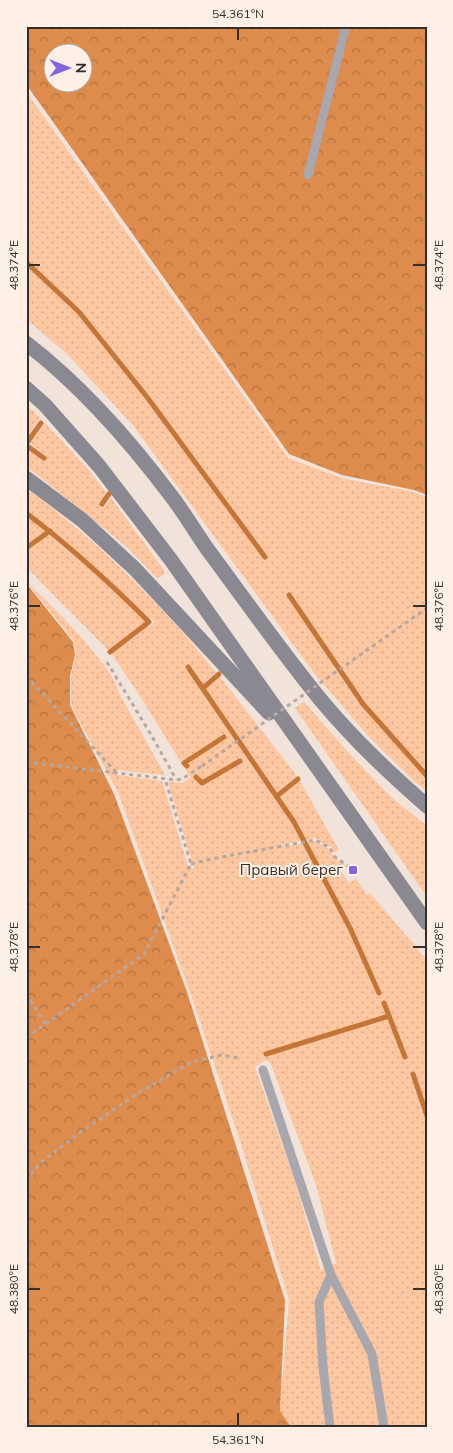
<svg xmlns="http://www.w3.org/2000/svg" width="453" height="1453" font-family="Mulish,sans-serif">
  <defs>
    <pattern id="grass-dots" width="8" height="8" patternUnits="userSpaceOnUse" patternTransform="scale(1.25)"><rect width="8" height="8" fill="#fcc7a1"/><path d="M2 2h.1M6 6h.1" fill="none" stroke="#d9ab8b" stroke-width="1.8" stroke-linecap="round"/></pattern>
    <pattern id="forest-crowns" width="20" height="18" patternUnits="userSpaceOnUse" patternTransform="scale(1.25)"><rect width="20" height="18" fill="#dd8c4d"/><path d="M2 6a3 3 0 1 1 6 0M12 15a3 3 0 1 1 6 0" fill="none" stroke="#b47340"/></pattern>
  </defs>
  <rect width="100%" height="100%" fill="#f1e3da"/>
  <g fill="url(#grass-dots)" fill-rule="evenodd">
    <path d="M26 92 288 458 341 478 413 492 427 497V791L414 781 370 738 314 673 132 424 66 353 26 319Z"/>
    <path d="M26 404 40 418 26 440Z"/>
    <path d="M45 423 87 468 107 493 100 503 104 507 111 498 164 570V573L161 577 157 578 127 547 26 466V446L45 459 47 457 30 443Z"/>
    <path d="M26 488C97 540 161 604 216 672L204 683 207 688 220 677 297 776 277 792 280 797 300 781 339 850 334 853 331 846 329 847 315 838 284 844V847L315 841 329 849 334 857 346 866 341 871 349 883 356 878 367 895 370 893 427 960V1427H388L387 1421 374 1427H291L280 1411 289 1300 239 1138 190 992 118 792 71 705V676L76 655 74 641 26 581C47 601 115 667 119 693L165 775 117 770 118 775 162 781 189 869 194 868 168 782 183 783 190 777 140 696 111 653 146 626 148 628 155 622 151 618 149 619 62 538 26 510ZM265 1060 270 1062 316 1185 336 1263 321 1270 294 1178 255 1067Z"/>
    <path d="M26 514 48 531 26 547Z"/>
    <path d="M50 532 119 593 147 621 145 624 109 651 26 567V549Z"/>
    <path d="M304 702 348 752 390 796 427 826V897L295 708Z"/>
  </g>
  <g fill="url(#forest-crowns)" fill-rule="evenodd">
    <path d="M26 26H427V495L414 490 342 475 289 454 26 84ZM52 52H82V82H52Z"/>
    <path d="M26 583 73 642 75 655 70 676V705L114 794 187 992 285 1300 280 1411 291 1427H26Z"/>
  </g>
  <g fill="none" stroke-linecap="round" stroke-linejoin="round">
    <g stroke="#c57636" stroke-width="5">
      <path d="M26 262 79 312 147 397 265 557"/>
      <path d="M26 444 41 423"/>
      <path d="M26 445 44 458"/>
      <path d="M102 504 109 494"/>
      <path d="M26 513C70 546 110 583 149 622L110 652"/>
      <path d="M26 548 50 531"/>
      <path d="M289 595 363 704 427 776"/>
      <path d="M188 667 294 822 350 928 379 993"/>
      <path d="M203 688 219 674"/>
      <path d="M187 766 184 763 224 737"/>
      <path d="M196 777 202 783 240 761"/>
      <path d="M277 796 298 779"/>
      <path d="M384 1003 405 1057"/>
      <path d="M266 1054 389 1016"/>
      <path d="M413 1074 427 1116"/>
    </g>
    <g stroke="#b4a9a2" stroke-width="3" stroke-dasharray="4 4" stroke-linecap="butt">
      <path d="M107 662 150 733 176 779"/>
      <path d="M26 676 117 773"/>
      <path d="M26 762 176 780 182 779 202 766"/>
      <path d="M191 864 211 859 315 840 330 848 334 856 353 870"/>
      <path d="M26 993 45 1024"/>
      <path d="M26 1038 144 954 191 864 165 779"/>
      <path d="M26 1181 40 1163 78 1134 138 1093 192 1062 221 1055 239 1058"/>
    </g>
    <g stroke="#a8a7ad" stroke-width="9">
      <path d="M308 175 346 26"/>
      <path d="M263 1070 331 1275 372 1354 384 1427"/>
      <path d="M330 1427 323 1367 319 1302 331 1275"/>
    </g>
    <g stroke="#8a8891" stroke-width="15">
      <path d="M26 343C82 386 130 441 172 497 185 514 196 533 208 550 245 600 281 651 320 699 352 738 389 773 427 806"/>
      <path d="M26 388 45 405 99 466 171 560 427 923"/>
      <path d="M26 478 82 520 135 569 269 713"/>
    </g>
    <path stroke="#b4a9a2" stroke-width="3" stroke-dasharray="4 4" stroke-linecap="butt" d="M202 766 427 608"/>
  </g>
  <path fill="none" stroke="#342f2b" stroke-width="2" d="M238 28V40M28 265H40M413 265H426M28 606H40M413 606H426M28 947H40M413 947H426M28 1289H40M413 1289H426M238 1413V1426"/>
  <rect fill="#8765e0" stroke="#fef0e7" stroke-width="2" x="348" y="865" width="10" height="10" rx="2.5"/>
  <g text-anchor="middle" stroke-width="4" stroke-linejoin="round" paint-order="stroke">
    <g font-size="15" fill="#342f2b" stroke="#fef0e7" text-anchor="end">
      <text x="343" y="875">Правый берег</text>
    </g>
  </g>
  <rect width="453" height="1453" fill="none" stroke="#fef0e7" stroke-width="55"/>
  <g transform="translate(68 68) rotate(90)"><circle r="24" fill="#fef0e7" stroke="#ada39c"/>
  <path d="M0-4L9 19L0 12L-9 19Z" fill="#8765e0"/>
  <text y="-8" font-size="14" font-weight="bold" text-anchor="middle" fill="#342f2b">N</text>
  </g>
  <rect x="28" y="28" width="398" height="1398" fill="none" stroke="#342f2b" stroke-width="2"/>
  <g font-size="12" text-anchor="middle" fill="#342f2b">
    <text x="238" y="18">54.361°N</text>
    <text transform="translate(14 265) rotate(-90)" y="4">48.374°E</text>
    <text transform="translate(439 265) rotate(-90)" y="4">48.374°E</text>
    <text transform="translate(14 606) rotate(-90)" y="4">48.376°E</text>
    <text transform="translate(439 606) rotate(-90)" y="4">48.376°E</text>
    <text transform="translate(439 947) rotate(-90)" y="4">48.378°E</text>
    <text transform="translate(14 947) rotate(-90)" y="4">48.378°E</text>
    <text transform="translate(14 1289) rotate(-90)" y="4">48.380°E</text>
    <text transform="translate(439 1289) rotate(-90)" y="4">48.380°E</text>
    <text x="238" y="1444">54.361°N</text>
  </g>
</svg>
